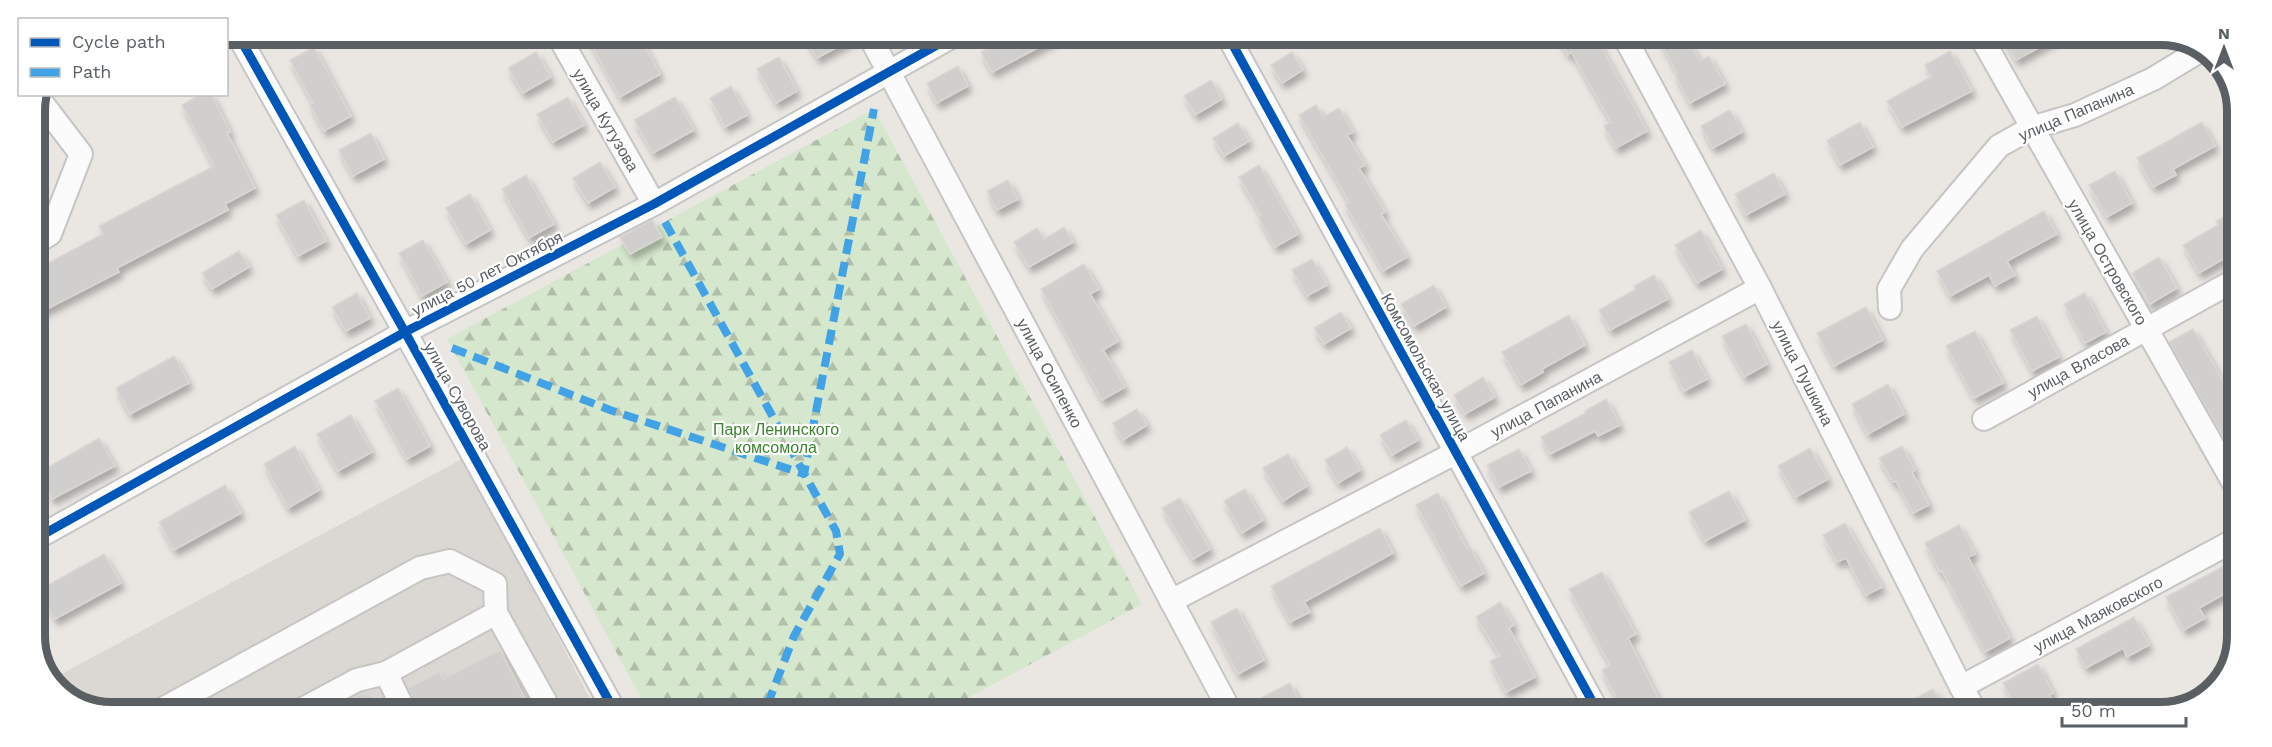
<svg xmlns="http://www.w3.org/2000/svg" width="2272" height="747" font-family="'Work Sans',sans-serif">
  <defs>
    <pattern id="forest-firs" width="22" height="20" patternUnits="userSpaceOnUse" patternTransform="scale(1.5)"><rect width="22" height="20" fill="#d5e7cd"/><path d="M5 1l3.5 6h-7zM16 11l3.5 6h-7z" fill="#b0beaa"/></pattern>
    <filter id="shadow"><feDropShadow dx="3.5" dy="6" stdDeviation="3" flood-color="#0004"/></filter>
  </defs>
  <rect width="100%" height="100%" fill="#eae7e3"/>
  <path fill="#dbd8d4" d="M464 458 596 710H91L53 686 50 680Z"/>
  <path fill="url(#forest-firs)" d="M874 109 1142 604 944 711H648L447 339Z"/>
  <g fill="#d1cfcd" stroke="#dad6d2" stroke-width="1.5" filter="url(#shadow)">
    <path d="M586 35H638L660 74 620 97Z"/>
    <path d="M804 35H856V37L817 58Z"/>
    <path d="M1011 36H1060L992 72 981 52Z"/>
    <path d="M1557 36H1595L1647 131 1616 148 1604 126 1611 122 1571 52 1568 55Z"/>
    <path d="M1658 37H1686L1700 61 1709 56 1725 84 1690 103 1675 75 1677 73Z"/>
    <path d="M2003 37H2058L2016 60Z"/>
    <path d="M314 47 351 116 324 131 310 105 313 103 290 60Z"/>
    <path d="M1950 51 1972 91 1902 127 1887 101 1931 77 1925 65Z"/>
    <path d="M536 52 551 77 523 93 508 68Z"/>
    <path d="M1292 52 1303 70 1282 83 1271 65Z"/>
    <path d="M779 57 797 91 776 103 757 69Z"/>
    <path d="M958 66 968 86 937 103 927 83Z"/>
    <path d="M1211 80 1222 99 1195 115 1184 96Z"/>
    <path d="M731 86 747 115 725 127 710 98Z"/>
    <path d="M201 94H211L230 132 227 133 255 188 225 204 228 210 117 268 119 272 35 315V270L103 234 99 226 214 166 182 105Z"/>
    <path d="M568 97 584 125 553 142 537 114Z"/>
    <path d="M675 97 694 130 653 153 634 120Z"/>
    <path d="M1316 105 1323 117 1339 108 1353 132 1347 135 1365 165 1359 168 1385 212 1381 214 1407 257 1383 271 1345 204 1349 202 1299 115Z"/>
    <path d="M1730 110 1742 132 1713 148 1701 126Z"/>
    <path d="M1860 122 1873 147 1840 165 1827 140Z"/>
    <path d="M2202 122 2215 146 2173 169 2176 175 2153 187 2137 158Z"/>
    <path d="M1238 123 1249 141 1224 156 1213 138Z"/>
    <path d="M371 133 384 159 353 176 339 150Z"/>
    <path d="M600 162 615 187 588 203 573 178Z"/>
    <path d="M1259 165 1298 234 1275 247 1258 217 1261 215 1239 177Z"/>
    <path d="M2115 171 2132 203 2107 217 2089 185Z"/>
    <path d="M1774 173 1785 194 1746 215 1735 194Z"/>
    <path d="M526 175 554 224 529 238 502 189Z"/>
    <path d="M1008 180 1018 199 997 210 987 191Z"/>
    <path d="M470 194 490 230 466 244 446 208Z"/>
    <path d="M304 200 326 241 298 256 276 215Z"/>
    <path d="M2237 209V251L2199 273 2183 245 2218 225 2216 221Z"/>
    <path d="M2044 211 2057 234 2007 261 2015 275 1995 286 1989 275 1950 296 1937 271Z"/>
    <path d="M652 220 662 237 630 254 620 237Z"/>
    <path d="M1064 227 1073 242 1029 267 1014 242 1037 228 1044 239Z"/>
    <path d="M1701 230 1722 269 1697 283 1675 245Z"/>
    <path d="M423 240 447 282 422 296 399 253Z"/>
    <path d="M239 251 249 267 212 289 202 273Z"/>
    <path d="M2159 257 2177 288 2150 304 2132 273Z"/>
    <path d="M1312 259 1327 285 1307 296 1292 270Z"/>
    <path d="M1084 264 1099 289 1090 294 1118 341 1103 350 1125 387 1102 400 1041 289Z"/>
    <path d="M1654 275 1668 299 1610 330 1599 310 1636 289 1634 286Z"/>
    <path d="M1434 285 1446 307 1414 326 1401 304Z"/>
    <path d="M357 293 370 318 346 331 332 307Z"/>
    <path d="M2085 293 2106 332 2085 343 2064 304Z"/>
    <path d="M1866 307 1883 340 1834 366 1817 333Z"/>
    <path d="M1341 312 1351 328 1324 344 1314 328Z"/>
    <path d="M1569 315 1585 345 1542 369 1543 372 1521 385 1502 352Z"/>
    <path d="M2037 316 2059 357 2032 371 2010 330Z"/>
    <path d="M1746 324 1767 364 1744 377 1722 336Z"/>
    <path d="M2193 329 2223 381 2236 374V459L2169 342Z"/>
    <path d="M1975 331 2003 383 1974 398 1946 346Z"/>
    <path d="M1692 350 1707 379 1684 391 1669 362Z"/>
    <path d="M174 356 189 383 130 414 116 388Z"/>
    <path d="M1483 377 1495 397 1465 414 1454 395Z"/>
    <path d="M1888 384 1904 414 1868 434 1852 404Z"/>
    <path d="M398 388 430 446 407 459 375 401Z"/>
    <path d="M1606 399 1620 425 1598 436 1595 431 1550 454 1541 437 1586 413 1585 411Z"/>
    <path d="M1137 409 1147 425 1123 440 1113 423Z"/>
    <path d="M351 415 372 452 338 471 317 434Z"/>
    <path d="M1406 420 1418 440 1392 455 1380 435Z"/>
    <path d="M99 438 115 466 52 499 38 473Z"/>
    <path d="M295 446 319 490 288 508 264 464Z"/>
    <path d="M1902 446 1915 470 1912 472 1929 505 1913 513 1896 481 1893 482 1879 458Z"/>
    <path d="M1347 447 1360 470 1338 483 1325 460Z"/>
    <path d="M1810 448 1828 479 1796 497 1778 466Z"/>
    <path d="M1519 449 1531 471 1499 487 1487 465Z"/>
    <path d="M1288 454 1307 486 1283 501 1263 468Z"/>
    <path d="M225 485 241 513 174 550 159 522Z"/>
    <path d="M1245 489 1263 520 1242 533 1224 501Z"/>
    <path d="M1729 491 1745 520 1705 541 1689 512Z"/>
    <path d="M1438 493 1467 549 1470 547 1484 573 1461 586 1416 505Z"/>
    <path d="M1180 498 1210 549 1193 559 1162 508Z"/>
    <path d="M1845 523 1882 587 1866 595 1846 558 1837 562 1823 535Z"/>
    <path d="M1959 525 1975 554 1968 557 2010 638 1985 652 1942 571 1940 572 1925 543Z"/>
    <path d="M1380 528 1393 553 1304 602 1310 612 1290 622 1271 586Z"/>
    <path d="M104 554 121 583 55 619 39 590Z"/>
    <path d="M2235 560V588L2199 608 2205 618 2184 630 2166 597Z"/>
    <path d="M1602 572 1636 634 1628 638 1665 712H1624L1602 670 1610 665 1569 589Z"/>
    <path d="M1500 602 1514 625 1509 628 1535 677 1506 692 1490 661 1500 656 1476 617Z"/>
    <path d="M1237 608 1264 660 1238 674 1211 622Z"/>
    <path d="M2134 617 2149 645 2127 657 2123 648 2086 668 2076 649Z"/>
    <path d="M500 650 531 710H417L408 688 439 672 443 679Z"/>
    <path d="M2038 664 2053 693 2049 695 2059 712H2019L2003 683Z"/>
    <path d="M1290 683 1302 707 1294 711H1268L1261 698Z"/>
    <path d="M1933 689 1946 712H1889Z"/>
    <path d="M362 693 375 710H329L349 701Z"/>
  </g>
  <g fill="none" stroke-linecap="round" stroke-linejoin="round">
    <defs>
      <g id="minor">
        <path d="M238 35 405 332 614 710"/>
        <path d="M558 35 654 204"/>
        <path d="M869 35 1230 711"/>
        <path d="M1228 36 1598 712"/>
        <path d="M1624 36 1760 288 1961 687 1976 712"/>
        <path d="M1981 37 2236 487"/>
        <path d="M35 243 50 234 81 154 39 99"/>
        <path d="M1890 308 1889 289 1912 249 1999 146 2031 128 2075 115 2153 79 2201 50"/>
        <path d="M1984 419 2237 279"/>
        <path d="M35 539 405 332 654 204 953 36"/>
        <path d="M1171 601 1455 453 1760 288"/>
        <path d="M496 613 550 710"/>
        <path d="M1961 687 2235 540"/>
        <path d="M161 710 420 568 450 561 495 584 496 613 386 673 404 710"/>
        <path d="M301 710 357 680 386 673"/>
      </g>
    </defs>
    <use href="#minor" stroke="#c5c5c4" stroke-width="26"/>
    <use href="#minor" stroke="#fcfbfb" stroke-width="22"/>
    <g stroke="#42a2e6" stroke-width="8" stroke-dasharray="15 8" stroke-linecap="butt">
      <path d="M665 222 836 531 840 554 794 636 765 711"/>
      <path d="M452 348 610 410 804 474 874 109"/>
    </g>
    <defs>
      <g id="cycleway">
        <path d="M238 35 405 332 614 710"/>
        <path d="M1228 36 1598 712"/>
        <path d="M35 539 405 332 654 204 953 36"/>
      </g>
    </defs>
    <use href="#cycleway" stroke="#fff" stroke-width="13"/>
    <use href="#cycleway" stroke="#0057b8" stroke-width="9"/>
  </g>
  <g text-anchor="middle" stroke-width="4.5" stroke-linejoin="round" paint-order="stroke">
    <g font-size="16" fill="#595f62" stroke="#fff">
      <text transform="translate(2076 112) rotate(-23)" y="6">улица Папанина</text>
      <text transform="translate(606 120) rotate(60)" y="6">улица Кутузова</text>
      <text transform="translate(2108 262) rotate(60)" y="6">улица Островского</text>
      <text transform="translate(487 273) rotate(-27)" y="6">улица 50 лет Октября</text>
      <text transform="translate(2078 366) rotate(-29)" y="6">улица Власова</text>
      <text transform="translate(1426 367) rotate(61)" y="6">Комсомольская улица</text>
      <text transform="translate(1050 373) rotate(62)" y="6">улица Осипенко</text>
      <text transform="translate(1803 373) rotate(63)" y="6">улица Пушкина</text>
      <text transform="translate(458 396) rotate(61)" y="6">улица Суворова</text>
      <text transform="translate(1546 404) rotate(-28)" y="6">улица Папанина</text>
      <text transform="translate(2098 614) rotate(-28)" y="6">улица Маяковского</text>
    </g>
    <g font-size="16" fill="#3d832f" stroke="#fff">
      <text x="776" y="435">Парк Ленинского<tspan x="776" dy="18">комсомола</tspan></text>
    </g>
  </g>
  <path d="M0 0H2272V747H0ZM111 45H2161A66 66 0 0 1 2227 111V636A66 66 0 0 1 2161 702H111A66 66 0 0 1 45 636V111A66 66 0 0 1 111 45Z" fill="#fff" fill-rule="evenodd"/>
  <path fill="none" stroke="#595f62" stroke-width="8" d="M111 45H2161A66 66 0 0 1 2227 111V636A66 66 0 0 1 2161 702H111A66 66 0 0 1 45 636V111A66 66 0 0 1 111 45Z"/>
  <rect x="18" y="18" width="210" height="78" fill="#ffffff" stroke="#bdbfc0" stroke-width="1.5"/>
  <rect x="30" y="38" width="30" height="9" fill="#0057b8" stroke="#bdbfc0" stroke-width="1.5"/>
  <text x="72" y="48" font-size="18" fill="#595f62">Cycle path</text>
  <rect x="30" y="68" width="30" height="9" fill="#42a2e6" stroke="#bdbfc0" stroke-width="1.5"/>
  <text x="72" y="78" font-size="18" fill="#595f62">Path</text>
  <g transform="translate(2224 48)" stroke="#ffffff" stroke-width="4.5" paint-order="stroke">
  <path d="M0-4.5L10 22L0 15L-10 22Z" fill="#595f62"/>
  <text y="-9" font-size="16" font-weight="bold" text-anchor="middle" fill="#595f62">N</text>
  </g>
  <path d="M2062 717v9h124v-9" fill="none" stroke="#595f62" stroke-width="3"/>
  <text x="2071" y="717" font-size="18" fill="#595f62" stroke="#ffffff" stroke-width="4.5" paint-order="stroke">50 m</text>
</svg>
